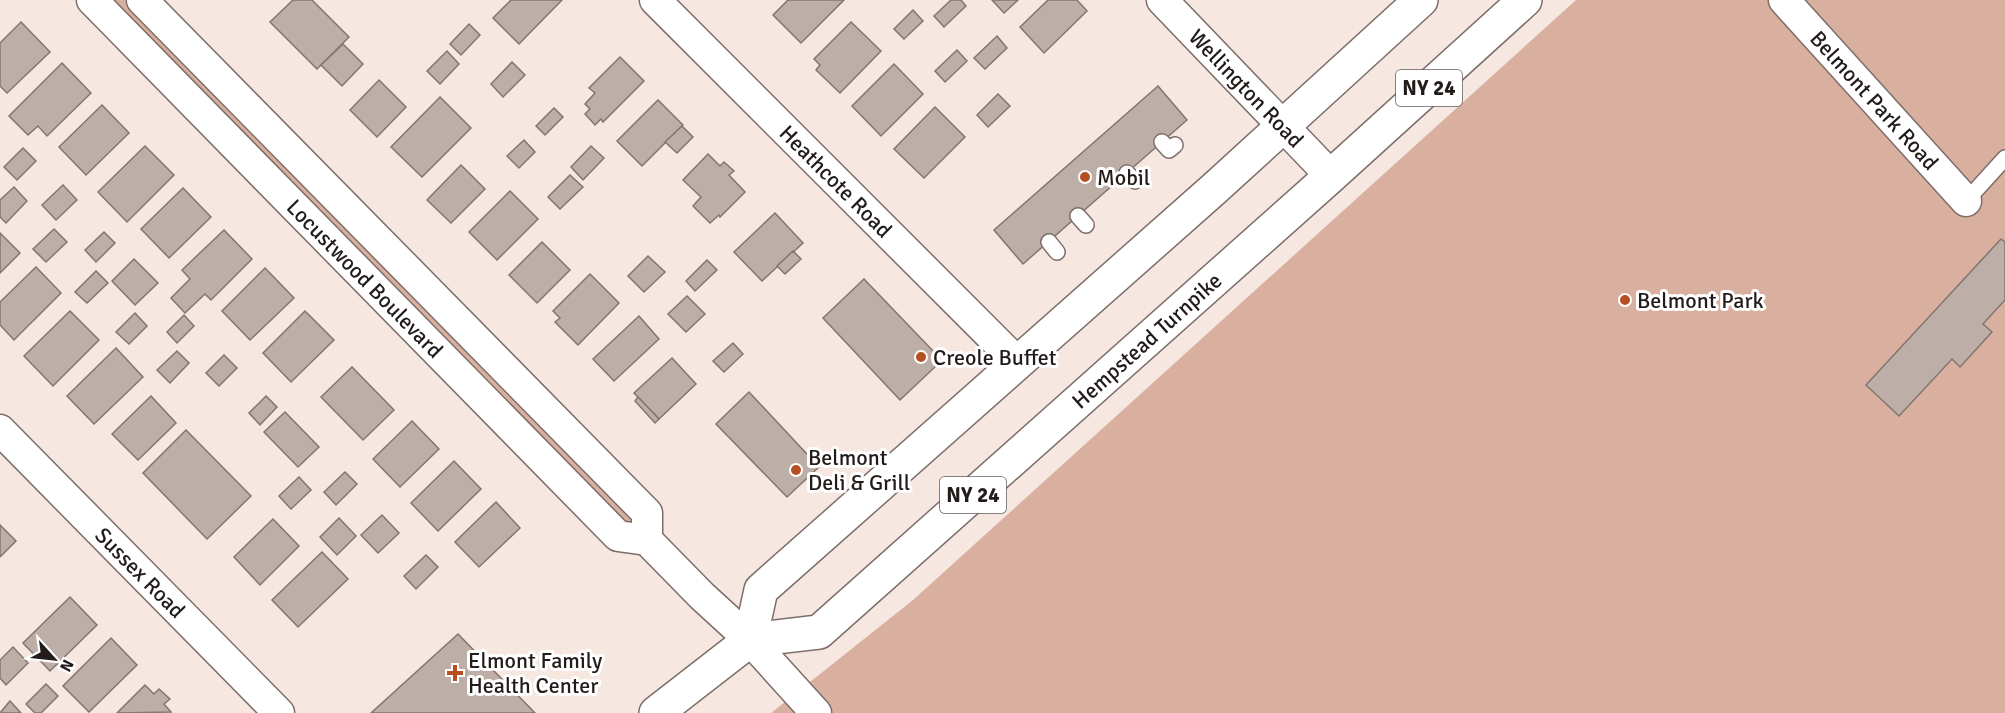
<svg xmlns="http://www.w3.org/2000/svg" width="2005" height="713" font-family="Signika,sans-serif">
  <rect width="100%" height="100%" fill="#f7e7e1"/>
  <g fill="#d9b0a0">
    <path d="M92 0H142L647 513 618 536Z"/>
    <path d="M1576 0H2005V713H771L913 600Z"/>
  </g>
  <g fill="#bdaea8" stroke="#83756f" stroke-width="1.5">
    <path d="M293 0H312L349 37 317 69 270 22Z"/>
    <path d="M511 0H562L519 44 493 18Z"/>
    <path d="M788 0H844L801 43 773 15Z"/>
    <path d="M951 0H961L966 6 944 27 934 16Z"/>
    <path d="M992 0H1018L1004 13Z"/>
    <path d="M1048 0H1077L1087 11 1044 53 1020 27Z"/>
    <path d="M913 10 923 21 904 39 894 29Z"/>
    <path d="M21 22 50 52 7 93 0 86V43Z"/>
    <path d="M851 22 881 51 840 93 816 70 820 65 814 59Z"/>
    <path d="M469 24 480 35 461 55 450 44Z"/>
    <path d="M997 36 1007 48 985 69 974 58Z"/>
    <path d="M343 44 363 64 342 86 321 65Z"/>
    <path d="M957 50 967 61 945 82 935 71Z"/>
    <path d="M447 51 459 64 440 84 427 71Z"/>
    <path d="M620 57 644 81 603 122 601 119 595 125 585 114 590 109 585 104 595 93 589 88Z"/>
    <path d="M512 62 525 75 503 97 491 84Z"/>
    <path d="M62 63 91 93 47 136 38 126 28 135 9 116Z"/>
    <path d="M894 64 923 94 881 136 852 106Z"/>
    <path d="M379 80 406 107 377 137 350 110Z"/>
    <path d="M1158 86 1187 120 1023 264 994 230Z"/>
    <path d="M998 94 1010 106 988 127 977 115Z"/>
    <path d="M440 97 471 128 422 177 391 147Z"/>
    <path d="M658 100 683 125 642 166 617 141Z"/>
    <path d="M102 105 129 133 86 175 59 147Z"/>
    <path d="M935 107 965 137 924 178 894 149Z"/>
    <path d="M554 108 563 117 545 135 536 126Z"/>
    <path d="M682 126 693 137 677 153 665 142Z"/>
    <path d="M524 140 535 152 519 168 507 156Z"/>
    <path d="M145 146 174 175 127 222 98 192Z"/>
    <path d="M591 146 604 158 583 180 571 167Z"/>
    <path d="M23 148 36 161 17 180 4 167Z"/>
    <path d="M708 154 720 166 724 162 734 171 729 175 745 192 720 217 719 215 710 223 693 206 701 197 683 180Z"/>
    <path d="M461 165 485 189 451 223 427 200Z"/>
    <path d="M570 175 583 187 560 209 548 197Z"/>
    <path d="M63 185 77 200 56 220 42 205Z"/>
    <path d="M14 187 27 201 6 223 0 217V200Z"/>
    <path d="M183 188 211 217 169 258 141 229Z"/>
    <path d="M510 191 538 219 497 260 469 232Z"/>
    <path d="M775 213 803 243 762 281 734 252Z"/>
    <path d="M54 229 67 242 46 262 33 249Z"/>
    <path d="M224 230 252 259 211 300 205 294 185 313 171 298 190 279 182 270Z"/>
    <path d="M104 232 115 243 96 262 85 250Z"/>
    <path d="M0 233 20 253 0 273Z"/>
    <path d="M2001 239 2005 242V300L1983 324 1992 332 1960 367 1952 359 1899 416 1866 385Z"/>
    <path d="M542 242 570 270 537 303 509 275Z"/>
    <path d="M793 251 801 259 785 274 777 266Z"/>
    <path d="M648 256 665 272 644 292 628 276Z"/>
    <path d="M134 259 158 283 135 305 112 281Z"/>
    <path d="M707 260 717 270 695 291 686 281Z"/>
    <path d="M36 267 61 293 14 340 0 325V302Z"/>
    <path d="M265 268 294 298 250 340 222 311Z"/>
    <path d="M96 271 108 283 87 303 75 292Z"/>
    <path d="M590 274 619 303 578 345 555 322 560 318 553 311Z"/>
    <path d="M864 279 936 354V366L900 400 823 318Z"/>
    <path d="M687 296 705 314 686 332 668 314Z"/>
    <path d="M70 311 99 340 53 386 24 356Z"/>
    <path d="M305 311 334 340 291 382 263 353Z"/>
    <path d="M135 313 147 326 129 344 116 332Z"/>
    <path d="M184 315 194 326 177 343 167 332Z"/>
    <path d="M639 316 659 339 614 381 593 359Z"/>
    <path d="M733 343 743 354 724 372 713 361Z"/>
    <path d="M116 348 143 377 94 424 67 396Z"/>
    <path d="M177 351 189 363 170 383 157 370Z"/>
    <path d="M224 355 237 368 219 386 206 373Z"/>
    <path d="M672 358 696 384 659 419 634 393Z"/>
    <path d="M352 367 394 410 363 440 321 397Z"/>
    <path d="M749 392 819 467 787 497 716 424Z"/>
    <path d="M151 396 176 423 138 460 112 434Z"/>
    <path d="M266 396 277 407 260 425 249 413Z"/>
    <path d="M638 397 659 419 655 423 635 401Z"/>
    <path d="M285 412 319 447 298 467 264 432Z"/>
    <path d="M412 421 439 449 400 487 373 459Z"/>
    <path d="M186 430 251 496 207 539 143 473Z"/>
    <path d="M454 461 481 489 438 531 411 503Z"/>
    <path d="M345 472 357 484 336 505 324 492Z"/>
    <path d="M299 477 311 490 291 509 279 496Z"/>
    <path d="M496 502 520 528 479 567 455 542Z"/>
    <path d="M382 515 399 533 378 553 361 535Z"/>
    <path d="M339 518 356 536 337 555 320 537Z"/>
    <path d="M273 519 299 546 260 585 234 557Z"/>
    <path d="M0 525 16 541 0 557Z"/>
    <path d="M322 552 348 579 298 627 272 600Z"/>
    <path d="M426 555 438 567 416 589 404 576Z"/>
    <path d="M70 597 97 625 50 671 23 643Z"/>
    <path d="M458 634 535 713H371Z"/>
    <path d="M111 638 137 665 89 712 63 686Z"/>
    <path d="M13 647 28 663 6 685 0 678V660Z"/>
    <path d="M46 684 58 696 41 713H35L26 704Z"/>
    <path d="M145 685 154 694 159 689 170 699 164 704 171 712 117 713Z"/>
    <path d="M10 701 21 713H0Z"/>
  </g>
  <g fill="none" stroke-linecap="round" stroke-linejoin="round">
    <defs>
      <g id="service">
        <path d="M1162 142 1169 150 1175 145"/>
        <path d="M1127 173 1135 181"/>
        <path d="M1966 201 2005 158"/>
        <path d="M1078 216 1086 225"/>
        <path d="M1049 242 1057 252"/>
      </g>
      <g id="minor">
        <path id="s1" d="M92 0 618 536 647 540 702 596 750 640 816 713"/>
        <path d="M142 0 647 513V540"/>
        <path id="s2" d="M655 0 1017 362"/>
        <path id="s3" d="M1162 0 1331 176"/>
        <path id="s4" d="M1784 0 1966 201"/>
        <path id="s5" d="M0 430 279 713"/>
      </g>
      <g id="primary">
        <path d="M750 640 761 590 1214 189 1421 0"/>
        <path id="s6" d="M656 713 750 640 819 632 1331 176 1525 0"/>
      </g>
    </defs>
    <use href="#service" stroke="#7c6e69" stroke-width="18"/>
    <use href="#minor" stroke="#7c6e69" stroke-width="33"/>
    <use href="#primary" stroke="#7c6e69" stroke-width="36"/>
    <use href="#service" stroke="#fff" stroke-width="15"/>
    <use href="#minor" stroke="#fff" stroke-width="30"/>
    <use href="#primary" stroke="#fff" stroke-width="33"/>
  </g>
  <g fill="#b65022" stroke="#fff" stroke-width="2">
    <circle cx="1085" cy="177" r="6"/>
    <circle cx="1625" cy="300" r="6"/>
    <circle cx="921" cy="357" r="6"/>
    <circle cx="796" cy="470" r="6"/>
    <path d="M452 664h6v6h6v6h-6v6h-6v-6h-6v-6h6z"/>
  </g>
  <g text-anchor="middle" stroke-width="6" stroke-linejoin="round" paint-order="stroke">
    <g fill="#fff" stroke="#645f5e" stroke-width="1.5">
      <rect x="1396" y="70" width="66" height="36" rx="4.5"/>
      <rect x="940" y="477" width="66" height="36" rx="4.5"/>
    </g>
    <g font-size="21" font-weight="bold" fill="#211b19">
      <text x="1429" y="95">NY 24</text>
      <text x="973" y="502">NY 24</text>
    </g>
    <g font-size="22" fill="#211b19" stroke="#fff">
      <text dy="8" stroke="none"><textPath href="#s3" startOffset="122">Wellington Road</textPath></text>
      <text dy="8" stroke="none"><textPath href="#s4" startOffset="135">Belmont Park Road</textPath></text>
      <text dy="8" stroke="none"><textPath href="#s2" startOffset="256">Heathcote Road</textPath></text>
      <text dy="8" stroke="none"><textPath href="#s1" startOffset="390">Locustwood Boulevard</textPath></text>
      <text dy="8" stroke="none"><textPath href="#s6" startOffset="627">Hempstead Turnpike</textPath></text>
      <text dy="8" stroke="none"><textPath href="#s5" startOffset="200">Sussex Road</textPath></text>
    </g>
    <g font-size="22" fill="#211b19" stroke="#fff" text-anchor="start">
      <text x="1097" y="185">Mobil</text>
      <text x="1637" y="308">Belmont Park</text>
      <text x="933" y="365">Creole Buffet</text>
      <text x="808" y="465">Belmont<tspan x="808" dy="25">Deli &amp; Grill</tspan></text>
      <text x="468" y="668">Elmont Family<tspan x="468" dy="25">Health Center</tspan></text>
    </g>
  </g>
  <g transform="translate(54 659) rotate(117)" stroke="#ffffff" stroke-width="4.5" paint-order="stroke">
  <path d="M0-4.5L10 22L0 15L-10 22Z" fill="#211b19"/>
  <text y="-9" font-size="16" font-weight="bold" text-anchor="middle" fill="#211b19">N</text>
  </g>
</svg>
